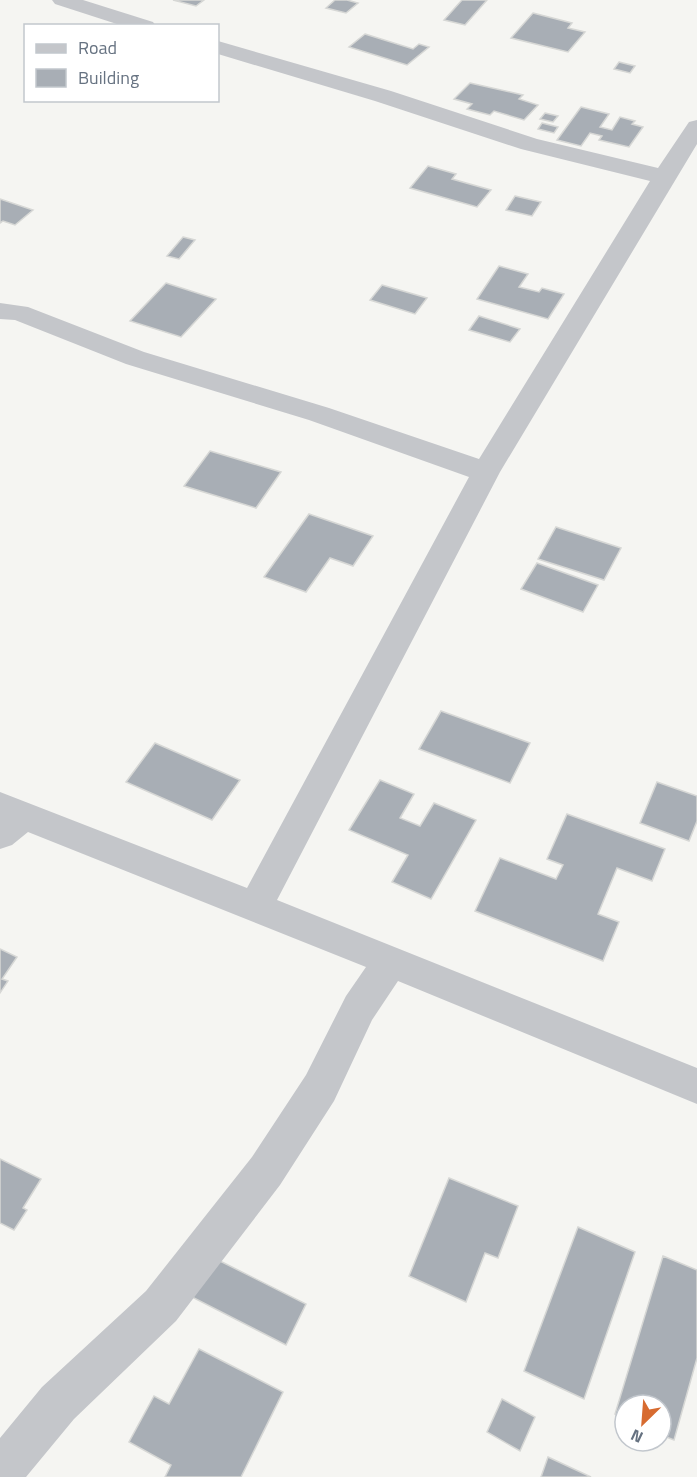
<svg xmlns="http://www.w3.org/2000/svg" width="697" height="1477" font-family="'Titillium Web',sans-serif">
  <rect width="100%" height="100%" fill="#f5f5f2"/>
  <g fill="#a8aeb5" stroke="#d6d7d5" stroke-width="1.5">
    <path d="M173 0H204L196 6Z"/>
    <path d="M335 0H347L358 3 346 13 326 8Z"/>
    <path d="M462 0H487L465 25 444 20Z"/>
    <path d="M533 13 572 23 568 28 585 32 568 52 511 38Z"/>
    <path d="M365 34 413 49 419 44 429 47 407 65 349 47Z"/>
    <path d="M619 62 635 66 630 73 614 69Z"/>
    <path d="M470 83 523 95 519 99 538 105 524 120 494 111 490 115 467 109 472 104 454 99Z"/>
    <path d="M581 107 609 114 600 127 612 130 620 117 635 121 632 124 643 127 629 147 599 140 602 136 590 133 581 146 557 140Z"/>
    <path d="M545 113 558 116 553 122 540 119Z"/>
    <path d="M542 123 558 127 554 133 538 129Z"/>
    <path d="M428 166 456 174 452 179 491 190 477 207 410 188Z"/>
    <path d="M515 196 541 202 532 216 506 210Z"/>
    <path d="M0 199 33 210 15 225 3 221 0 223Z"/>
    <path d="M183 237 195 240 179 259 167 256Z"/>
    <path d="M499 266 528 274 519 287 539 292 542 288 564 294 548 319 477 299Z"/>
    <path d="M166 283 216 299 181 337 130 321Z"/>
    <path d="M382 285 427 298 415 314 370 300Z"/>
    <path d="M479 316 520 329 510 342 469 330Z"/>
    <path d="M210 451 281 472 256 508 184 486Z"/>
    <path d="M309 514 373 536 353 566 330 558 306 592 264 577Z"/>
    <path d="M556 527 621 548 604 580 538 559Z"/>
    <path d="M537 563 598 585 583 612 521 589Z"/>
    <path d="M441 711 530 743 510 783 419 749Z"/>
    <path d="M155 743 240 780 212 820 126 782Z"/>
    <path d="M380 780 414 794 400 818 420 826 434 803 476 820 431 899 392 882 408 855 349 830Z"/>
    <path d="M657 782 697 796V821L689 841 640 823Z"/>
    <path d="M567 814 665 849 652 881 617 868 598 914 619 922 603 961 475 911 500 858 556 879 563 865 547 859Z"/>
    <path d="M0 949 17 957 2 979 8 981 0 993Z"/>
    <path d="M0 1159 41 1179 23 1208 27 1210 14 1230 0 1223Z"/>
    <path d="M449 1178 518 1206 498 1258 485 1253 466 1302 409 1276Z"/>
    <path d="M578 1227 635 1252 584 1399 524 1371Z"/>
    <path d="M210 1256 306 1304 286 1345 188 1295Z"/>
    <path d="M663 1256 697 1270V1358L674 1440 661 1435V1405H625V1419L615 1414Z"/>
    <path d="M199 1349 283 1392 241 1477H165L171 1465 129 1442 154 1396 169 1404Z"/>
    <path d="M502 1399 535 1417 520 1451 487 1432Z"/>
    <path d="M548 1457 591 1477H541Z"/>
  </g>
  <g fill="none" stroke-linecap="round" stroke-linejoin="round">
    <g fill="#c4c6ca" fill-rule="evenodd">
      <path d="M52 0H83L153 22 156 26H123L55 4Z"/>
      <path d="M218 41 391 91 537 139 658 168 689 122 697 120V144L500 472 277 900 697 1068V1104L398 981 372 1020 334 1101 280 1185 176 1321 74 1419 26 1477H0V1438L42 1387 146 1291 252 1157 306 1075 346 996 366 967 28 832 12 845 0 849V792L247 888 469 477 309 420 126 364 15 320 0 319V303L28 307 144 352 329 408 479 459 650 181 521 149 375 101 218 54Z"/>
    </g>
  </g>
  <rect x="24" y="24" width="195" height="78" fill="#ffffff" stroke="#c2c7cd" stroke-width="1.5"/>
  <rect x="36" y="44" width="30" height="9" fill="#c4c6ca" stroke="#c2c7cd" stroke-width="1.5"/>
  <text x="78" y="54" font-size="18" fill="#667281">Road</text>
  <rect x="36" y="69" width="30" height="18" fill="#a8aeb5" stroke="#c2c7cd" stroke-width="1.5"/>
  <text x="78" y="84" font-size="18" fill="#667281">Building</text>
  <g transform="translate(643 1423) rotate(205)"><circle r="28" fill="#ffffff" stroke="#c2c7cd" stroke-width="1.5"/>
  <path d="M0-4.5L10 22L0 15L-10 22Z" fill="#d76b30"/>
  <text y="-9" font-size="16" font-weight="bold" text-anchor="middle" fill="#667281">N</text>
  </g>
</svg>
